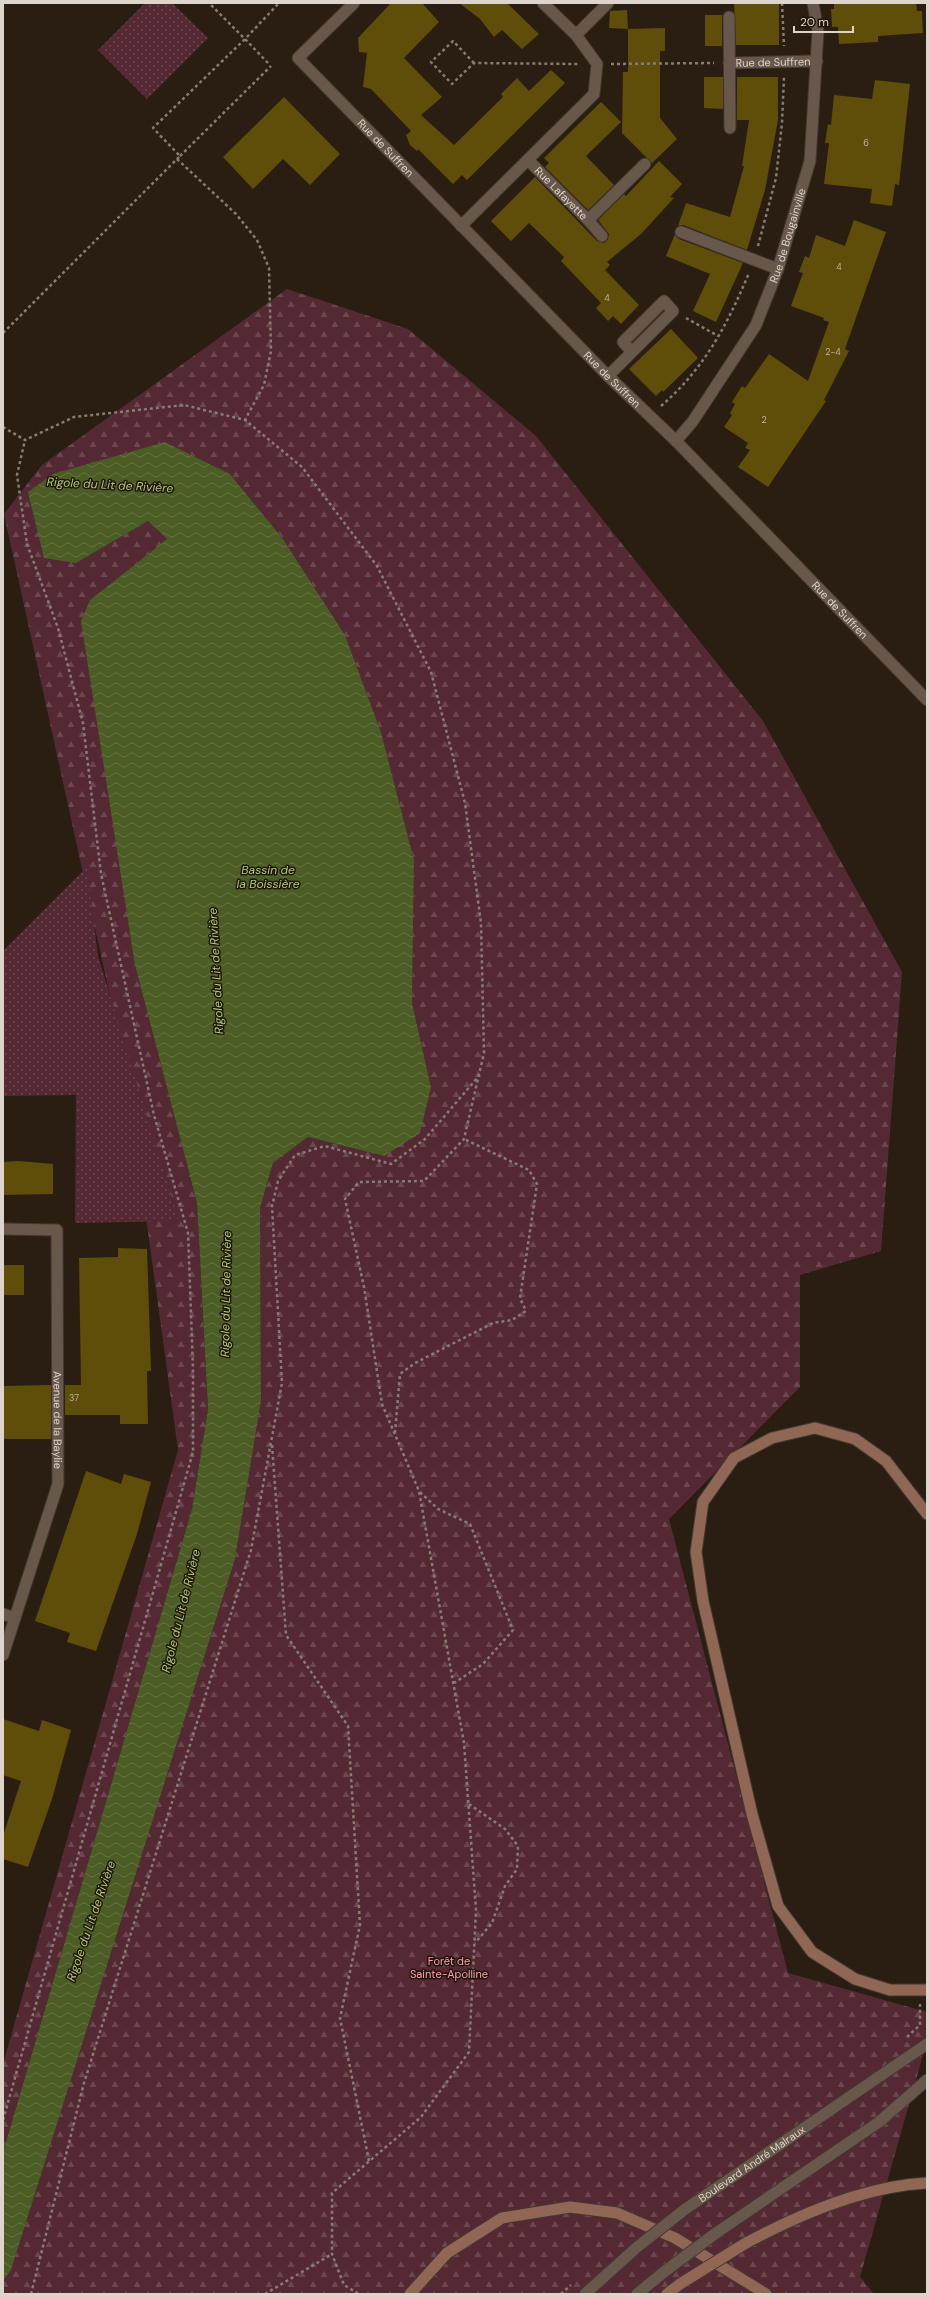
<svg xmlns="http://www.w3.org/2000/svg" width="930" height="2297" font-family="'DM Sans',sans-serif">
  <defs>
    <pattern id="forest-firs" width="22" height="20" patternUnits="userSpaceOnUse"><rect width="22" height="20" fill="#542934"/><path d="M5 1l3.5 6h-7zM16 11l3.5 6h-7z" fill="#6c4750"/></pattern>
    <pattern id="park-dots" width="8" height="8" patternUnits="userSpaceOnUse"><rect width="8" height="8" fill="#542934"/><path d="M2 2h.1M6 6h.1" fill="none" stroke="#6c4750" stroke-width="1.8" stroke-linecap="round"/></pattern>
    <pattern id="water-waves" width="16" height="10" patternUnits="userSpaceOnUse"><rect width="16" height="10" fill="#4b5d25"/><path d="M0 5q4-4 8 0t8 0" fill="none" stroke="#647343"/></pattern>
  </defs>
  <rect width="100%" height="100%" fill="#2a1e12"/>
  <path fill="url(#forest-firs)" d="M287 289 408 329 536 436 763 721 902 972 881 1251 800 1275V1387L669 1519 788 1973 927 2012V2041L860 2277 874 2294H3V2281L11 2270 235 1559 261 1401 260 1208 273 1163 308 1137 384 1156 431 1087 412 1003 414 860 381 732 345 635 283 539 230 474 165 442 76 563 148 521 167 539 90 600 135 965 197 1203 208 1409 192 1509 3 2152V2064L178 1450 125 1064 4 514 42 465Z"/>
  <g fill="url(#park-dots)">
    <path d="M145 3H172L208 38 147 99 98 50Z"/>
    <path d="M87 867 98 956 179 1221 75 1223 76 1095 3 1096V951Z"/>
  </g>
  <path fill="url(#water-waves)" d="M165 442 230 474 283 539 345 635 381 732 414 860 412 1003 431 1087 420 1133 384 1156 308 1137 273 1163 260 1208 261 1401 235 1559 11 2270 3 2281V2152L192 1509 208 1409 197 1203 135 965 81 621 90 600 167 539 148 521 76 563 44 558 28 492 53 474Z"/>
  <g fill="#5e4e09">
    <path d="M391 3H422L439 22 404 58 442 97 421 115 454 145 503 97 501 94 517 78 529 91 551 70 565 83 467 180 462 175 453 184 418 149 417 151 410 145 406 135 411 131 371 89 363 87 367 53 359 52 358 38Z"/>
    <path d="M459 3H507L539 34 522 49 502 30 494 37 480 19Z"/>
    <path d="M734 3H779V45H736Z"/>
    <path d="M834 3H916L917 11H922L923 33 878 36V42L839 44 838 27H832L831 9H834Z"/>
    <path d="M627 10 628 29 609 28 610 11Z"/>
    <rect x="705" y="15" width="17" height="31"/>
    <path d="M665 28V51H660V118L677 139 652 163 622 133 623 72H628V29Z"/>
    <path d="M704 77H723V109L704 108Z"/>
    <path d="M737 77H778V120L765 190 747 250 683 225 678 226 686 203 730 217 744 166H742L749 120H737Z"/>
    <path d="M875 80 910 84 899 185 895 184 892 206 870 203 872 189 824 184 829 143H825L828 124 831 125 834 95 872 99Z"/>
    <path d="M284 97 340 154 310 185 283 159 253 189 223 157Z"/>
    <path d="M601 102 621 122 586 156 614 185 588 210 545 167 549 163 544 158Z"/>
    <path d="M659 161 682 184 670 197 674 198 641 234 607 262 610 265 605 270 639 305 621 324 613 316 608 321 596 308 601 303 561 261 564 257 529 223 511 241 491 221 535 177 597 241 604 243 608 239 609 234 598 220 624 194 626 196Z"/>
    <path d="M854 220 886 232 845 349 849 351 824 400 826 401 768 487 738 467 750 450 745 448 748 443 724 427 732 415 730 413 735 404 732 402 742 386 745 388 769 354 808 381 829 322 823 320 824 318 791 306 803 273 799 272 805 256 809 258 816 235 845 246Z"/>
    <path d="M675 234 679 239 743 263 716 322 693 311 710 274 666 256Z"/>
    <path d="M671 329 698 358 663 392 662 390 656 396 629 369Z"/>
    <path d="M18 1161 53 1164V1194L3 1195V1162Z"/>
    <path d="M118 1248 147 1249 151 1371H147L148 1424H120V1415H65V1385H81L79 1258 118 1257Z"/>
    <rect x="3" y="1265" width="21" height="30"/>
    <path d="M51 1385V1439H3V1386Z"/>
    <path d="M86 1471 121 1484 124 1474 151 1482 137 1534 96 1651 67 1642 70 1633 35 1621Z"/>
    <path d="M3 1719 39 1731 42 1720 71 1730 52 1799 28 1867 3 1859V1836L21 1781 3 1775Z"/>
  </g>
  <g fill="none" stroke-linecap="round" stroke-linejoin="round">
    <defs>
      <g id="minor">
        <path id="s1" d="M354 3 298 58 608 376 676 441 927 700"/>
        <path d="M729 17 730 128"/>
        <path d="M576 35 608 3"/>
        <path id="s2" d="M729 63 817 61"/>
        <path id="s3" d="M528 160 588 220 645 164"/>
        <path d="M588 220 602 236"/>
        <path d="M461 226 594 94 597 64 576 35 543 3"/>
        <path d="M681 232 778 269"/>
        <path d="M608 376 673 311 664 301 623 342 632 352"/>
        <path id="s4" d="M676 441 693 421 756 325 778 269 810 161 818 31 813 3"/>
        <path id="s5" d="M3 1229 57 1230 58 1484 3 1655"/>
        <path d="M3 1614 15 1618"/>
      </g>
      <g id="tertiary">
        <path id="s6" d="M684 2210 927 2044"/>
        <path d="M716 2233 879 2122 927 2080"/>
        <path d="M585 2294 636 2248"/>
        <path d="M637 2294 664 2272"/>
      </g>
      <g id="secondary">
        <path d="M927 1514 886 1461 855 1439 815 1428 772 1438 734 1458 703 1502 696 1552 703 1601 752 1814 778 1906 812 1952 855 1979 890 1990H927"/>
        <path d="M746 2243C800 2214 865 2186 927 2183"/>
        <path d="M410 2294 447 2253 502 2218 570 2207 617 2213 675 2238 766 2294"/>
        <path d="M667 2294 680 2284"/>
      </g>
    </defs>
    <use href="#minor" stroke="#433932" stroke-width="13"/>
    <use href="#tertiary" stroke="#433932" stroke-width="13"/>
    <use href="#secondary" stroke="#433932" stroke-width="13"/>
    <g stroke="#877d73" stroke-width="2.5" stroke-dasharray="3 3" stroke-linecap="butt">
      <path d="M782 3 784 46"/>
      <path d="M268 63 245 39 279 3"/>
      <path d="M474 63 453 41 431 62 452 84 474 63 578 64"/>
      <path d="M611 64 714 63"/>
      <path d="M180 156 271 66"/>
      <path d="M177 159 236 214 257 240 269 268 271 351 264 385 245 420"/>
      <path d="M758 246 776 178 782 123 784 77"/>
      <path d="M686 318 718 336"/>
      <path d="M3 333 180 156 153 128 245 39 209 3"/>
      <path d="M661 406C705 368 727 325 749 273"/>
      <path d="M3 427 25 440 74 417 184 405 245 420 302 467 377 566 431 672 465 803 481 923 484 1053 464 1139 424 1181 359 1182 345 1199 364 1287 382 1404 419 1491 464 1743 476 1910 469 2052 421 2117 332 2193V2254L344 2285 359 2294"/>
      <path d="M395 1433 400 1374 415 1363 493 1323 512 1320 526 1311 520 1298 537 1184 529 1170 464 1139"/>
      <path d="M272 1445 286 1635 348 1726 360 1925 340 2018 369 2161"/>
      <path d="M420 1492 438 1509 470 1524 513 1630 483 1664 454 1683"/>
      <path d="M469 1804 505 1829 518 1846 517 1869 505 1886 492 1923 475 1943"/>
      <path d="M907 2037 920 2025V2004"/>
      <path d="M3 2120 193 1452V1368L188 1233 154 1115 101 874 83 723 58 628 27 544 17 475 25 440"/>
      <path d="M31 2294 84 2083 251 1550 282 1383 272 1206 278 1181 295 1155 325 1146 391 1164 425 1139 478 1077"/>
      <path d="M265 2294 332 2254"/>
      <path d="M561 2294 571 2285"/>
    </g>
    <use href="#minor" stroke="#67584b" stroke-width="11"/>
    <use href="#tertiary" stroke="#67584b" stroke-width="11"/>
    <use href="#secondary" stroke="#906655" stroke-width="11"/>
    <defs>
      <g id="tertiary-bridge">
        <path d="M636 2248 684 2210"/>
        <path d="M664 2272 716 2233"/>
      </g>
      <path id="secondary-bridge" d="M680 2284 746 2243"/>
    </defs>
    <use href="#tertiary-bridge" stroke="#433932" stroke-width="13" stroke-linecap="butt"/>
    <use href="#secondary-bridge" stroke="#433932" stroke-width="13" stroke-linecap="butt"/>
    <use href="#tertiary-bridge" stroke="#67584b" stroke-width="11"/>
    <use href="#secondary-bridge" stroke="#906655" stroke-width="11"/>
  </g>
  <g text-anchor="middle" stroke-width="3" stroke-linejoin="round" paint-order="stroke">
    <g font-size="9" fill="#bdb29b">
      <text x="866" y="146">6</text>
      <text x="839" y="270">4</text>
      <text x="607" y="301">4</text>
      <text x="833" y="355">2-4</text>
      <text x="764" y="423">2</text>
      <text x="74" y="1401">37</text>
    </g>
    <g font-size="11" fill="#ddd4cc" stroke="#211509">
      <text dy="4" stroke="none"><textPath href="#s2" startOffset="44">Rue de Suffren</textPath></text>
      <text dy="4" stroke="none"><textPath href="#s1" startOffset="204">Rue de Suffren</textPath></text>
      <text dy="4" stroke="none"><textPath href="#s3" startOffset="47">Rue Lafayette</textPath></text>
      <text dy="4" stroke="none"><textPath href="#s4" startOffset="236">Rue de Bougainville</textPath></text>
      <text dy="4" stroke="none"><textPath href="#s1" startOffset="528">Rue de Suffren</textPath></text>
      <text dy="4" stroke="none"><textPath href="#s1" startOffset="852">Rue de Suffren</textPath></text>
      <text dy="4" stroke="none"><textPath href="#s5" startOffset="244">Avenue de la Baylie</textPath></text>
      <text dy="4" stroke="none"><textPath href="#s6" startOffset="82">Boulevard André Malraux</textPath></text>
    </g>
    <g font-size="11" fill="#fea0b6" stroke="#211509">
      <text x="449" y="1965">Forêt de<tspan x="449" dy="13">Sainte-Apolline</tspan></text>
    </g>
    <g font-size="12" font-style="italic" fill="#afcd7a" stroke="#211509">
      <text transform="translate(110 485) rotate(3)" y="4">Rigole du Lit de Rivière</text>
      <text x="268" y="874">Bassin de<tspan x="268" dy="14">la Boissière</tspan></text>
      <text transform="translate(216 971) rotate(-93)" y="4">Rigole du Lit de Rivière</text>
      <text transform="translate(226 1294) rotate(-89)" y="4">Rigole du Lit de Rivière</text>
      <text transform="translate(181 1611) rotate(-76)" y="4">Rigole du Lit de Rivière</text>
      <text transform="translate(91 1921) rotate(-71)" y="4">Rigole du Lit de Rivière</text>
    </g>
  </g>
  <rect width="930" height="2297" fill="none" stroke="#ddd4cc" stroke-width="8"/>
  <path d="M794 26v6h59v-6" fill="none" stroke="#ddd4cc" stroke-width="2"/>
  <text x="800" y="26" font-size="12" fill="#ddd4cc" stroke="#211509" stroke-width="3" paint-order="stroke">20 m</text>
</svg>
